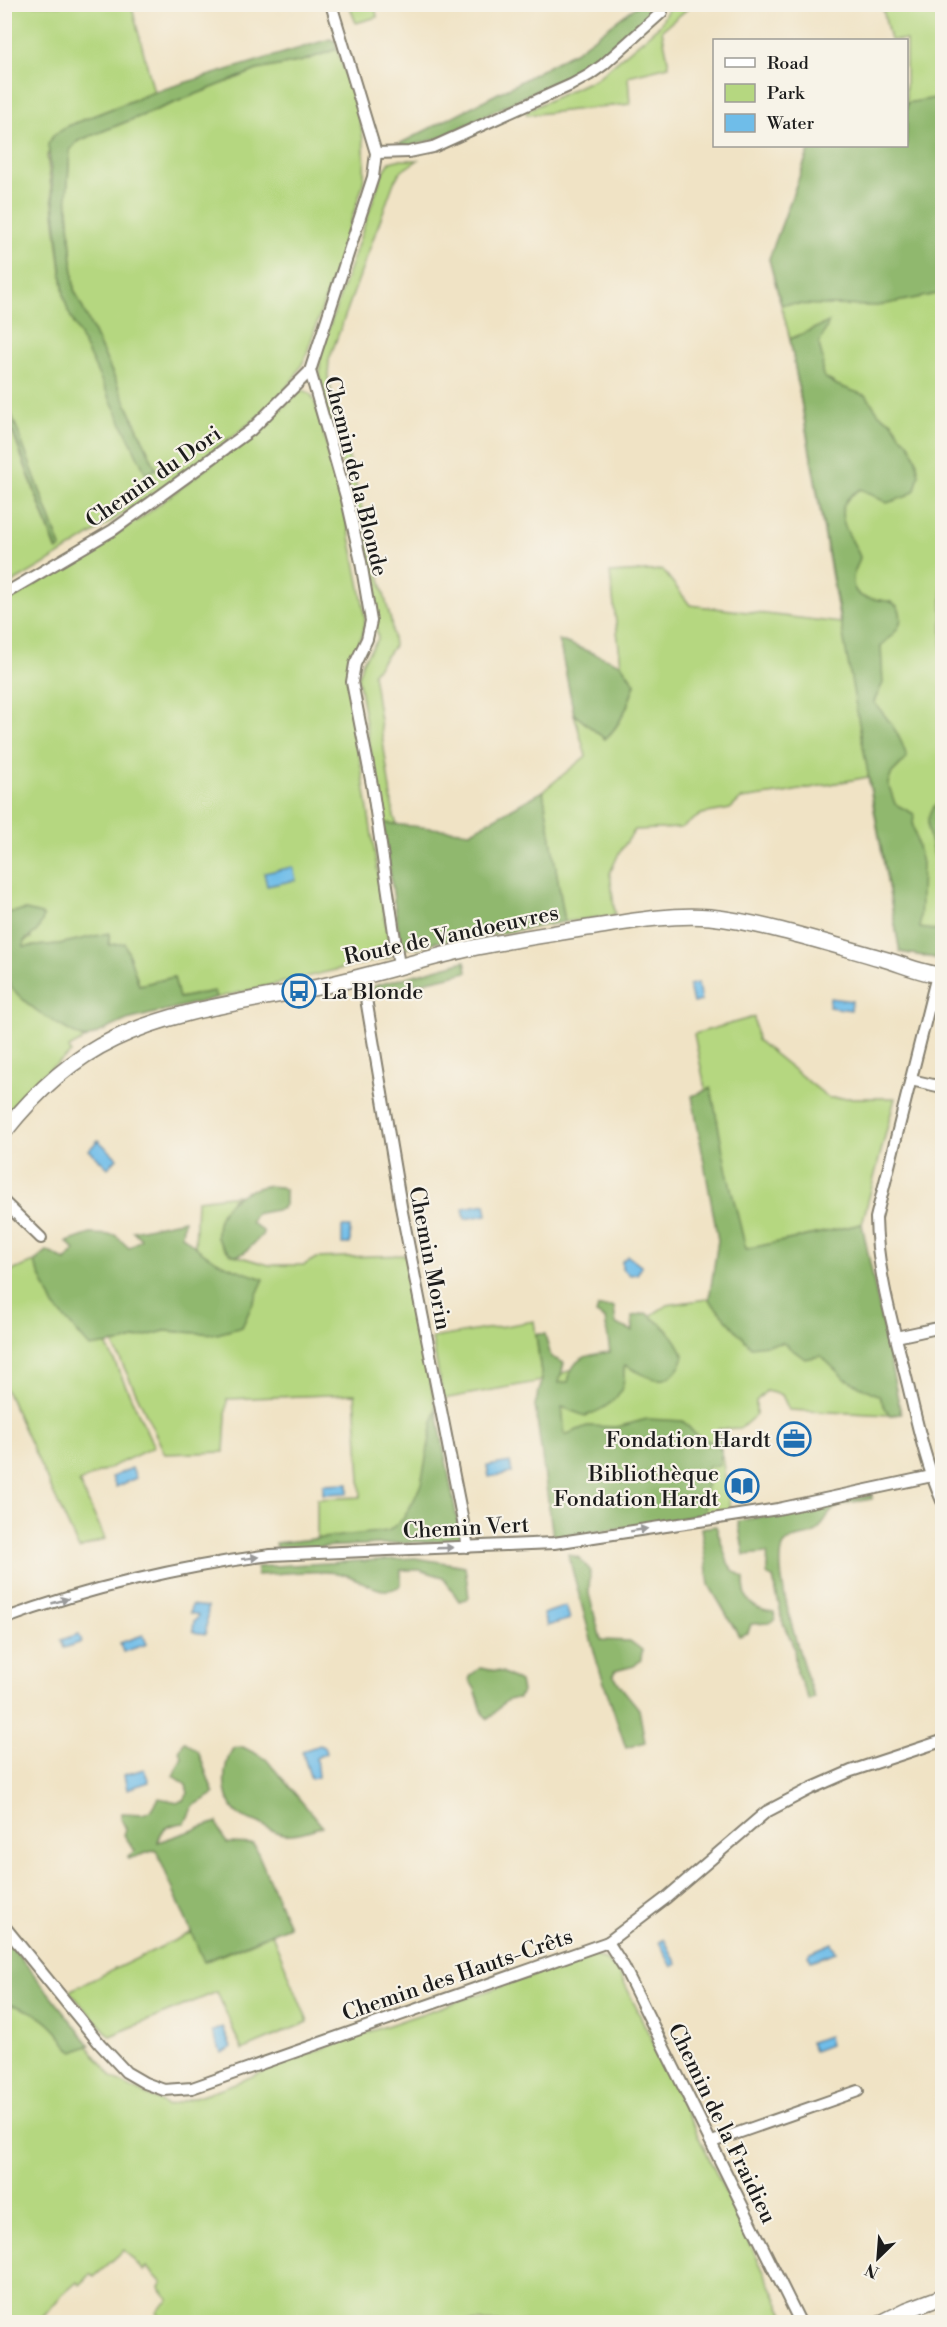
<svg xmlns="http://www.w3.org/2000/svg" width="947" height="2327" font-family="'Libre Bodoni',serif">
  <rect width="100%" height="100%" fill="#f7f3e8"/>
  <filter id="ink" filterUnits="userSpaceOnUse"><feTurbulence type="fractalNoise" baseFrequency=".0167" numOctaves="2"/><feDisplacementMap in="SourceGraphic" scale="12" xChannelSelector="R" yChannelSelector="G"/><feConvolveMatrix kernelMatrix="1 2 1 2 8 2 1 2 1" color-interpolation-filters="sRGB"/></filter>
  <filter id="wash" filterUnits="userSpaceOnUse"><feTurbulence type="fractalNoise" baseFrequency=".008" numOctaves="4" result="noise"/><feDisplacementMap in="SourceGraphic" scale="24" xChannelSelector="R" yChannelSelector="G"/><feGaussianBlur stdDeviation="1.35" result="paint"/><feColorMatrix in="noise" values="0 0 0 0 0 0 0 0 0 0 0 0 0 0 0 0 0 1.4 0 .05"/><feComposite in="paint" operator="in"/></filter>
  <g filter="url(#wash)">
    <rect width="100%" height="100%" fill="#f0e3c5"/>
    <g fill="#b5d780" stroke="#687a4e" stroke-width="1.5">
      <path d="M5 5H138L132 8 154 92 67 126 47 155 64 296 68 311 156 469 74 289 67 196 70 150 78 141 257 70 303 61 337 49C353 99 370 132 363 185L306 356C285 405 234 435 193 465 132 509 70 550 5 587L4 410 56 549 61 547 5 397Z"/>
      <path d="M349 5H375L377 17 356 23Z"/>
      <path d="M670 5H692L662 30 669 66 628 76 630 104 527 115 526 111 597 78 660 25Z"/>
      <path d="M882 5H942V959L900 952 868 777 784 793 741 799 730 809 702 814 681 828 635 830 619 853 610 873 615 915 565 922 543 791 586 756 574 714 605 739C621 725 629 703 635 684L621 664 610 573 663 570 690 605 840 623 790 339 769 259 808 153 817 146H906V40H890Z"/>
      <path d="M397 160H418L400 172 394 182 329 360 328 378 391 621 394 646 373 673 394 817 397 824 383 823 358 677 363 661 378 639C371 595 367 551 355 507 344 464 313 393 321 351L382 174 390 162Z"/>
      <path d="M301 390C314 392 314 401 318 412L348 526 363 603 365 620 363 634 350 660 348 682 391 957 216 998 213 991 179 998 139 985 125 944 109 945V934L59 944 23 947 24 941 31 938 26 911 5 913 4 604 140 519 266 423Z"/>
      <path d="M5 974C25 1005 53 1023 85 1039L69 1048 71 1053 43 1074 5 1114Z"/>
      <path d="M754 1017 757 1040 829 1098H895L862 1224 739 1251 694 1034Z"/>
      <path d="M238 1195 232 1199 217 1238 234 1255 269 1265H304L316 1258 406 1255 461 1540 317 1547V1499L361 1497 355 1394 227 1399 224 1452 165 1454 113 1344 165 1331 217 1334 263 1279 221 1265 195 1248 197 1200Z"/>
      <path d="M47 1251 70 1266 154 1447 79 1482 105 1539 79 1549 5 1388 4 1274 34 1262Z"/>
      <path d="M871 1274 901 1414 889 1415 789 1410 782 1395 766 1391 756 1401V1415L741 1428 718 1429 730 1510 638 1526 566 1535 544 1379 616 1356 653 1314 667 1305Z"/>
      <path d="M534 1321 542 1381 443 1399 432 1338Z"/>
      <path d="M192 1932 205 1962 272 1934 308 2022 242 2050 217 1992 110 2036 69 1991Z"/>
      <path d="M4 1938 112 2077C130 2089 149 2094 167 2106L225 2087 334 2044 592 1955 607 1961 620 1974 788 2322H166L156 2312 169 2300 159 2287 162 2283 147 2267 144 2271 124 2250 94 2277 91 2274 80 2285 77 2282 60 2297 39 2322H5Z"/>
    </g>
    <g fill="#90b86e" stroke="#566a45" stroke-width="1.5">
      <path d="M638 5H656L647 16 588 65 442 137 412 146 397 145 514 85 576 51Z"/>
      <path d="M330 39 335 41 337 49 303 61 257 70 78 141 70 150 67 196 74 289 156 469 146 474 68 311 64 296 48 144 53 136 68 126 154 92Z"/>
      <path d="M942 97V293L877 306 781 304 769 259 808 153 817 146H906L907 103Z"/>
      <path d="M829 322 819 344 823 360 822 372 824 377 837 385 867 396 879 414 892 422 901 436 909 443 916 458 919 475 915 490 905 497 887 503 861 489C825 508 850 532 860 557 858 567 851 574 853 584 858 610 894 590 900 612 901 617 901 622 899 626 895 635 886 639 881 647L883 683 874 702C889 720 901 735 907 758L892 773 888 783 895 804 914 814 913 826 922 863 920 928 942 931V959L900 952 790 339Z"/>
      <path d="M5 397 61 548 57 550 5 410Z"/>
      <path d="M559 640 621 664 635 684C629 703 621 725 605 739L574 714Z"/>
      <path d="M543 791 565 922 462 940 435 942 419 948H401L383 823 470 832Z"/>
      <path d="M942 801V887L936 883V877L940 872C934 853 915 812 942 801Z"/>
      <path d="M26 910 41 914 44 917 37 931 24 941V947L59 944 109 933V945L125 943 139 985 174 977 179 998 214 991 216 998 127 1020 85 1039C61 1027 14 1002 5 975 1 964 4 927 5 913Z"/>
      <path d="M465 961 467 972 372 994 374 986Z"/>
      <path d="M711 1088 727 1172 746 1249 862 1224 901 1414 889 1415 879 1396 844 1378 821 1356 805 1359 783 1343 751 1347 709 1300 718 1240 692 1096Z"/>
      <path d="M265 1186 281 1187 285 1190V1205L281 1209 255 1214 251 1222 263 1231V1234C245 1252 236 1269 217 1238 215 1207 237 1192 265 1186Z"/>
      <path d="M184 1220 182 1235C210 1262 228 1267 264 1279L242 1327 217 1334 165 1331 123 1342 90 1347 54 1306 34 1262 47 1251 66 1261 75 1250 67 1242 90 1234 115 1235 129 1248 141 1239 133 1231Z"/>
      <path d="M598 1307H614L616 1324 633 1331 632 1316 646 1313C664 1326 676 1335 684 1356 672 1392 649 1379 625 1365 623 1370 624 1373 624 1379 622 1400 603 1410 585 1416L562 1407 565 1435 587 1426 617 1427 647 1419 683 1421 697 1436 719 1445 722 1453 718 1466H708L704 1514 638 1526 553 1537 535 1405 542 1381 536 1334H545L551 1357 564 1363 559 1383 568 1382C572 1356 587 1355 610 1352L605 1319 596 1314Z"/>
      <path d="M436 1407 461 1540 277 1549 276 1543 388 1531 403 1519 413 1502 421 1484Z"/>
      <path d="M872 1495V1499C857 1502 840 1501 830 1513 825 1519 821 1527 816 1532 809 1538 794 1535 786 1543 767 1562 806 1673 814 1698L809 1700 796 1672 794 1648 783 1623 773 1578 768 1576C765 1570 769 1560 767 1553L744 1555 738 1521Z"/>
      <path d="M716 1526 728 1563 732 1569 744 1578C743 1599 751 1610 774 1612L775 1619 769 1623 751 1624 748 1633 739 1636 709 1585 701 1528Z"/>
      <path d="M568 1554 579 1558 590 1570 589 1594 601 1640 630 1641 642 1650 641 1660 634 1666 615 1671 613 1675 622 1688 639 1709 645 1742 626 1748 597 1662Z"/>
      <path d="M415 1558 465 1566 469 1598 459 1601 443 1577 420 1570H401V1585C383 1599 365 1581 346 1575 320 1568 284 1574 257 1575V1567Z"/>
      <path d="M480 1668 502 1672 520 1682 522 1692 519 1698C499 1699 502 1710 488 1719L483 1714 475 1689 469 1680 471 1675Z"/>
      <path d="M184 1741 198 1751 214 1794 193 1806 185 1823C172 1824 161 1827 158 1842L217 1822 222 1836 227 1843 254 1844 289 1926 204 1962 156 1850 128 1859V1856L135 1851 124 1835 126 1829 121 1819 122 1813 143 1814 151 1811 159 1798 178 1802 184 1800 188 1793 186 1785 173 1776 182 1757 179 1751Z"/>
      <path d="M243 1747 266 1759 322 1826C310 1830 298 1835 285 1834 275 1833 268 1828 259 1823 253 1820 244 1819 238 1814 220 1798 222 1767 233 1748Z"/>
      <path d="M4 1938H5L90 2045 74 2052C67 2049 67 2044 62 2038 47 2018 29 2007 5 2004Z"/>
    </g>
    <g fill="#6fbde9" stroke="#466c82" stroke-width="1.5">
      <path d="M293 867 296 880 267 886 264 873Z"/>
      <path d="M698 983 701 1001 693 1003 689 985Z"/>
      <path d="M830 998 852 1001 851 1010 829 1007Z"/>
      <path d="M98 1140 117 1158 108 1168 89 1150Z"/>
      <path d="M485 1204 487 1215 465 1219 463 1208Z"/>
      <rect x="342" y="1227" width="8" height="17"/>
      <path d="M628 1256 642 1267 637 1274 630 1275 622 1269V1261Z"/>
      <path d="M510 1462 512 1473 489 1477 487 1466Z"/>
      <path d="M132 1468 136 1478 116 1487 112 1477Z"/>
      <path d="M348 1483V1493L323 1494V1484Z"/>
      <path d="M191 1605 208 1607 206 1634 193 1632 194 1620 197 1619 198 1615 190 1613Z"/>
      <path d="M566 1606 570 1619 547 1626 543 1614Z"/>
      <path d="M79 1634 82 1642 64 1648 61 1640Z"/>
      <path d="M143 1635 147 1644 123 1652 120 1643Z"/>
      <path d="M320 1745 324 1747 326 1753 316 1758 318 1777 311 1779 302 1751Z"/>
      <path d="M144 1769 149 1782 127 1789 124 1775Z"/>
      <path d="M664 1939 677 1964 672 1967 659 1942Z"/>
      <path d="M832 1943 836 1952 811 1961 808 1955 811 1952Z"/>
      <path d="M223 2027 231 2048 221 2053 212 2032Z"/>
      <path d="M828 2036 830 2045 814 2051 810 2042Z"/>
    </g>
  </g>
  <g filter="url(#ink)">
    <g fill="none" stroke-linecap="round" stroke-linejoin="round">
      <defs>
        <g id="street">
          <path d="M331 4 376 153 373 177 310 371 347 500 361 562 371 621 367 639 355 664 352 682 372 785 399 966"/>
          <path d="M376 153 409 152 433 147 571 85 589 75 603 65 662 12 663 4"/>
          <path d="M4 594 113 530 251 430 310 371"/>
          <path d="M362 975 402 1212 468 1547"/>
          <path d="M937 975 876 1218C877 1270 892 1322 905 1373 916 1417 924 1460 942 1501"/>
          <path d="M911 1080 942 1087"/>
          <path d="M4 1202 41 1238"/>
          <path d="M896 1337 942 1327"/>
          <path d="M4 1619C87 1588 184 1566 271 1555L554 1543 778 1509 932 1476"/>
          <path d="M4 1926 100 2044 126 2072 145 2083 164 2090 192 2088 608 1942 666 1898 766 1812 810 1789 851 1771 942 1741"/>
          <path d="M608 1942 624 1967 800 2322"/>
          <path d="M712 2142 858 2091"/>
        </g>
        <g id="secondary">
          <path d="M4 1132C34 1094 69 1060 114 1039 180 1007 256 1001 327 985 377 974 426 958 477 947 516 939 556 933 595 927 633 921 672 914 710 917 765 923 827 943 880 958 900 963 922 974 942 975"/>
          <path d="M883 2322 907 2310 942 2297"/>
        </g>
      </defs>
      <use href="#street" stroke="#868070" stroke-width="14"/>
      <use href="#secondary" stroke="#868070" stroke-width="18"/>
      <use href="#street" stroke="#fff" stroke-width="10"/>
      <use href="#secondary" stroke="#fff" stroke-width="15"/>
    </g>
    <defs><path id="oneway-solid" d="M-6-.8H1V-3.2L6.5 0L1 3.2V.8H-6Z" transform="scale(1.5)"/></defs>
    <g fill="#999">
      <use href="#oneway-solid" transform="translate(639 1530) rotate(-9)"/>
      <use href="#oneway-solid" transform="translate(445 1548) rotate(-2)"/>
      <use href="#oneway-solid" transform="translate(250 1558) rotate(-7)"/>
      <use href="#oneway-solid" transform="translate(60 1601) rotate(-16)"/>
    </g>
  </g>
  <defs>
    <symbol id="bus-ring" viewBox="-11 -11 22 22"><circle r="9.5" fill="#f7f3e8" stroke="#1f6fb2" stroke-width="1.5"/><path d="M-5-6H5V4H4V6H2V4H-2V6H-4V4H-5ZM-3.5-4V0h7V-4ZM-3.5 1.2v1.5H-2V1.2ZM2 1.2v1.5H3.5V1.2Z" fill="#1f6fb2"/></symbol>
    <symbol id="office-ring" viewBox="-11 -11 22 22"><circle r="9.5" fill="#f7f3e8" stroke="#1f6fb2" stroke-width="1.5"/><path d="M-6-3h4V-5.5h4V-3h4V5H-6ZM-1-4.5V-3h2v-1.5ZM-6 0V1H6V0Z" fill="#1f6fb2"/></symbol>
    <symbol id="library-ring" viewBox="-11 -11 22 22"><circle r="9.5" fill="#f7f3e8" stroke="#1f6fb2" stroke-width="1.5"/><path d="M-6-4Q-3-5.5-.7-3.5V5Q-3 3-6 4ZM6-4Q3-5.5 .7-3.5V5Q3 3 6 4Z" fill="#1f6fb2"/></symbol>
  </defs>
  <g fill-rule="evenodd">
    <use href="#bus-ring" x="280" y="972" width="38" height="38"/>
    <use href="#office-ring" x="775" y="1420" width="38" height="38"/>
    <use href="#library-ring" x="723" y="1467" width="38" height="38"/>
  </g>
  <g text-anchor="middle" stroke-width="4.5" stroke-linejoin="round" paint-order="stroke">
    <g font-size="22" fill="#1c1c1c" stroke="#f7f3e8">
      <text transform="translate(153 476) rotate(-35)" y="8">Chemin du Dori</text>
      <text transform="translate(357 476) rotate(76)" y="8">Chemin de la Blonde</text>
      <text transform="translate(451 934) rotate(-12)" y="8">Route de Vandoeuvres</text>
      <text transform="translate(431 1258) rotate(79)" y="8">Chemin Morin</text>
      <text transform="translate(466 1527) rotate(-3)" y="8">Chemin Vert</text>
      <text transform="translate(457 1974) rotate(-19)" y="8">Chemin des Hauts-Crêts</text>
      <text transform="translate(723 2123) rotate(64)" y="8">Chemin de la Fraidieu</text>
    </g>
    <g font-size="22" fill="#1c1c1c" stroke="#f7f3e8" text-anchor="end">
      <text x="322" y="999" text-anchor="start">La Blonde</text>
      <text x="771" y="1447">Fondation Hardt</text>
      <text x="719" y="1481">Bibliothèque<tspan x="719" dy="25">Fondation Hardt</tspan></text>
    </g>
  </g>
  <rect width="947" height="2327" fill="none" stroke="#f7f3e8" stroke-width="24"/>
  <rect x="713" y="39" width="195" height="108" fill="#f7f3e8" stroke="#9f9d96" stroke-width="1.5"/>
  <rect x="725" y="58" width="30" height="9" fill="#ffffff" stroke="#9f9d96" stroke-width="1.5"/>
  <text x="767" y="69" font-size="18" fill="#1c1c1c">Road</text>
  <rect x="725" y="84" width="30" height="18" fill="#b5d780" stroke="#9f9d96" stroke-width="1.5"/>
  <text x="767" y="99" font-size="18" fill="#1c1c1c">Park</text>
  <rect x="725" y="114" width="30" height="18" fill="#6fbde9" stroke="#9f9d96" stroke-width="1.5"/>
  <text x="767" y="129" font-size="18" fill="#1c1c1c">Water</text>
  <g transform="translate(878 2258) rotate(205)" stroke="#f7f3e8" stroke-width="4.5" paint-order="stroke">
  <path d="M0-4.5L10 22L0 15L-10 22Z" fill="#1c1c1c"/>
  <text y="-9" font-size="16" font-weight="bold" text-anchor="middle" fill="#1c1c1c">N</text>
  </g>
</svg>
